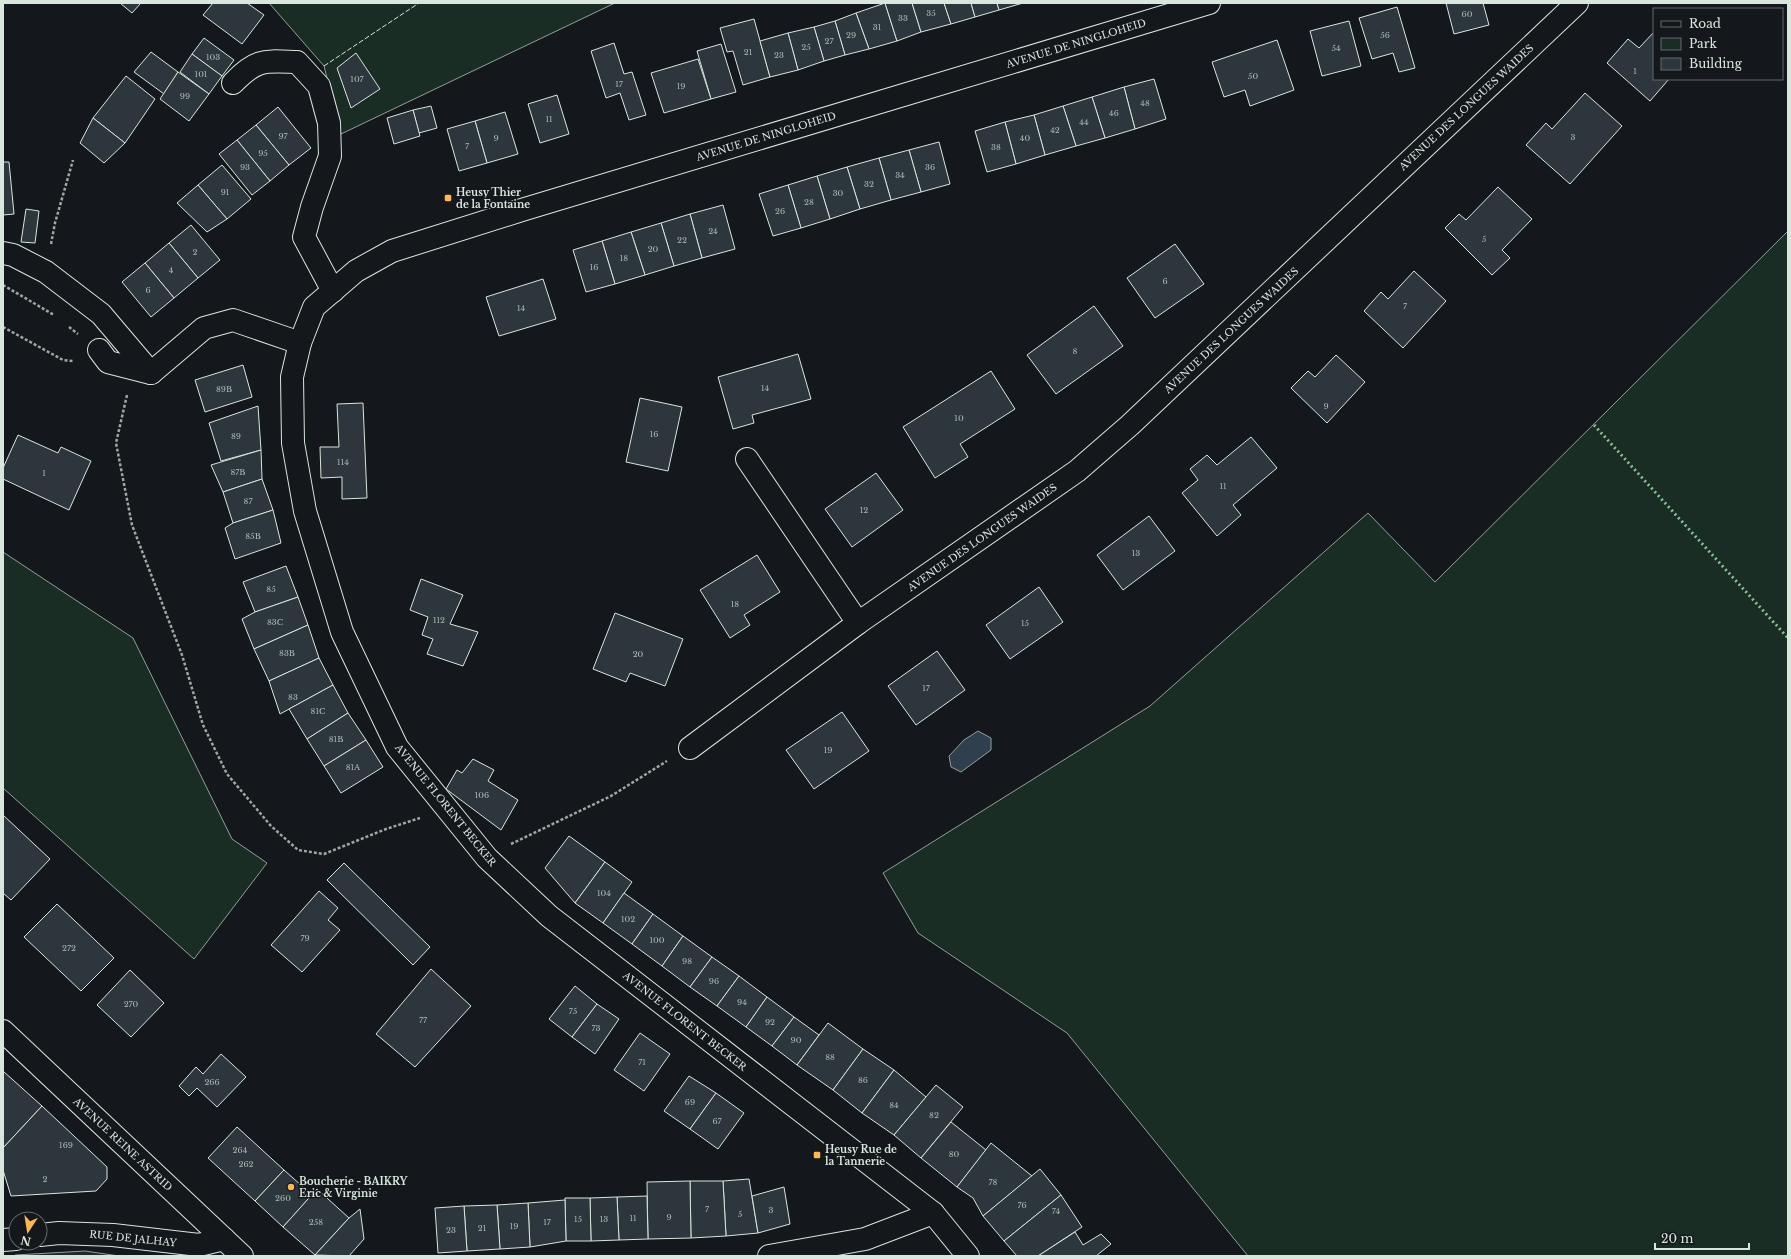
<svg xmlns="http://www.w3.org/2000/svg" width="1791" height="1259" font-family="'Libre Baskerville',serif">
  <rect width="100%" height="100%" fill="#14181c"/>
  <g fill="#1a2d24" stroke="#939e99">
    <path d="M269 3H615L341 134 324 66Z"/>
    <path d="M1788 231V1256H1248L1067 1033 918 933 883 873 1150 706 1368 513 1435 582Z"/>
    <path d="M3 552 133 638 232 839 267 863 194 959 3 788Z"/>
  </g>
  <path fill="#24282b" stroke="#939e99" d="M85 1251 119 1256H15V1255Z"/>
  <path fill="#2f3f4d" stroke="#939e99" d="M978 731 991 738V750L961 772 951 767 949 756 964 740Z"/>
  <g fill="#2c363c" stroke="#d8e6dc">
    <path d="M120 3H141L132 13Z"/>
    <path d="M213 3H247L264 15 242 44 203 15Z"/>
    <path d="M885 3 897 41 869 49 856 13Z"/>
    <path d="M885 3H912L921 32 897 41Z"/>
    <path d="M912 3H944L951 24 921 32Z"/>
    <path d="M944 3H971L975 17 951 24Z"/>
    <path d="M971 3H997L999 10 975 17Z"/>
    <path d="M997 3H1023L999 10Z"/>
    <path d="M1446 3H1483L1489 25 1454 34Z"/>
    <path d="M1397 7 1415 68 1399 72 1393 53 1372 59 1359 18Z"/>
    <path d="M856 13 869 49 845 55 835 21Z"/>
    <path d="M754 19 770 77 743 85 733 51 727 52 720 28Z"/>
    <path d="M835 21 845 55 824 61 814 27Z"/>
    <path d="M1349 21 1361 66 1322 76 1310 31Z"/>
    <path d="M814 27 824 61 798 70 788 33Z"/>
    <path d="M1654 32V79H1669L1650 101 1607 63 1628 39 1639 48Z"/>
    <path d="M788 33 798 70 770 77 760 41Z"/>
    <path d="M204 38 234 60 222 76 192 54Z"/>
    <path d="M1277 40 1294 90 1250 106 1245 90 1224 97 1212 62Z"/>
    <path d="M614 43 624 74 632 72 646 115 629 120 620 93 606 98 591 51Z"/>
    <path d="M721 44 736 92 711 99 697 51Z"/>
    <path d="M151 52 178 72 164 94 134 72Z"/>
    <path d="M356 53 380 89 351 108 337 68Z"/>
    <path d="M192 54 222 76 209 94 180 72Z"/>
    <path d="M698 59 711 99 664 113 651 73Z"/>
    <path d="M178 72 209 94 189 121 160 99Z"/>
    <path d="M126 76 155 99 125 143 93 118Z"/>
    <path d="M1154 79 1166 119 1135 129 1124 87Z"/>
    <path d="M1124 87 1135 129 1105 138 1092 97Z"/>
    <path d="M1585 93 1622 126 1570 184 1526 145 1546 123 1552 129Z"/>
    <path d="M557 95 569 134 540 143 528 104Z"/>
    <path d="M1092 97 1105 138 1076 146 1063 106Z"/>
    <path d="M431 106 437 128 419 133 413 110Z"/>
    <path d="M1063 106 1076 146 1045 155 1034 115Z"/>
    <path d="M278 107 311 148 289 165 256 125Z"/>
    <path d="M413 110 420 136 394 144 387 118Z"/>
    <path d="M505 112 518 154 487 163 475 121Z"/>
    <path d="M1034 115 1045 155 1016 164 1005 122Z"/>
    <path d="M93 118 125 143 104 163 80 143Z"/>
    <path d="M475 121 487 163 459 171 447 129Z"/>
    <path d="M1005 122 1016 164 987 172 975 131Z"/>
    <path d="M256 125 289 165 270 181 237 140Z"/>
    <path d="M237 140 270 181 252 195 219 154Z"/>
    <path d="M939 142 950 184 921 192 909 150Z"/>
    <path d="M909 150 921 192 891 200 879 158Z"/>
    <path d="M879 158 891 200 860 209 847 167Z"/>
    <path d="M3 162H9L14 214 3 215Z"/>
    <path d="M222 165 251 199 227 219 198 185Z"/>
    <path d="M847 167 860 209 830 219 817 176Z"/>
    <path d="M817 176 830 219 801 228 788 185Z"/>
    <path d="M198 185 227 219 207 232 177 203Z"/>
    <path d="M788 185 801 228 773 236 759 194Z"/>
    <path d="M1498 187 1532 219 1502 250 1510 258 1492 275 1445 228 1459 214 1466 220Z"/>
    <path d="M723 205 735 249 702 258 690 214Z"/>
    <path d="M26 209 39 211 35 243 21 242Z"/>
    <path d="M690 214 702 258 674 266 661 223Z"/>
    <path d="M661 223 674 266 645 275 631 232Z"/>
    <path d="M191 225 220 260 198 278 169 243Z"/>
    <path d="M631 232 645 275 615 284 602 241Z"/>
    <path d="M602 241 615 284 586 292 573 250Z"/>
    <path d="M169 243 198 278 174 298 145 263Z"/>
    <path d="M1175 244 1204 284 1155 318 1127 278Z"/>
    <path d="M145 263 174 298 151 317 122 282Z"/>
    <path d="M1414 271 1446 301 1403 348 1364 311 1381 292 1388 299Z"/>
    <path d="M543 279 556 319 499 336 486 297Z"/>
    <path d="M1094 306 1123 346 1056 394 1027 355Z"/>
    <path d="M798 354 811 399 752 415 754 423 733 429 718 377Z"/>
    <path d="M1336 355 1365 382 1327 423 1291 388 1308 371 1315 377Z"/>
    <path d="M243 365 252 397 205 412 195 380Z"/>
    <path d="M991 371 1015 409 960 444 968 457 935 478 903 427Z"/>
    <path d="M640 398 682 407 668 471 626 462Z"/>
    <path d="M363 403 367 498 342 499V477L321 478 320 447H339L337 404Z"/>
    <path d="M258 406 261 450 221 461 209 423Z"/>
    <path d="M18 435 58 453 61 447 91 461 69 510 3 479V468Z"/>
    <path d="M1251 437 1277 468 1233 505 1241 515 1217 536 1182 493 1198 480 1190 469 1207 455 1217 465Z"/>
    <path d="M261 450 262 479 223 492 211 465Z"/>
    <path d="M876 473 903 510 852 547 825 509Z"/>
    <path d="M262 479 273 510 233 523 223 492Z"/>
    <path d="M273 510 281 543 235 559 225 528 233 523Z"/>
    <path d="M1149 516 1175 551 1123 590 1097 555Z"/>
    <path d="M757 555 780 592 744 615 750 625 730 638 700 590Z"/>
    <path d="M286 566 298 597 255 612 243 582Z"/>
    <path d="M421 579 463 595 450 624 478 632 463 666 427 654 433 639 422 635 428 617 410 610Z"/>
    <path d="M1039 587 1063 622 1010 659 986 625Z"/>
    <path d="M298 597 308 625 254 649 242 619 255 612Z"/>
    <path d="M615 613 683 639 665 686 630 673 626 682 593 669Z"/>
    <path d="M308 625 319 658 269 681 254 649Z"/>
    <path d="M937 651 965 690 916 725 888 686Z"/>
    <path d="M319 658 333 685 280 714 269 681Z"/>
    <path d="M333 685 348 713 307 739 289 709Z"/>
    <path d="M842 712 869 751 814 789 786 750Z"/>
    <path d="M348 713 366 740 324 766 307 739Z"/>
    <path d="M366 740 383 767 341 793 324 766Z"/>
    <path d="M473 759 494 770 488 781 518 800 501 830 446 789 457 770 462 773Z"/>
    <path d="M3 815 50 859 11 900 3 893Z"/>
    <path d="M569 836 605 862 575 903 545 868Z"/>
    <path d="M605 862 632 882 603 923 575 903Z"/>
    <path d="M344 863 430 947 413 965 327 880Z"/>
    <path d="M319 891 338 908 328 920 340 930 302 972 271 945Z"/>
    <path d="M624 893 653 914 632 944 603 923Z"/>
    <path d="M57 904 114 958 81 991 24 937Z"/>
    <path d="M653 914 683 936 662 966 632 944Z"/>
    <path d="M683 936 712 957 690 987 662 966Z"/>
    <path d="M712 957 739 976 717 1006 690 987Z"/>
    <path d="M431 969 471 1006 415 1067 376 1034Z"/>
    <path d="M130 970 164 1003 131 1037 97 1005Z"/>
    <path d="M739 976 767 997 746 1027 717 1006Z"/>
    <path d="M575 986 597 1004 572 1037 549 1019Z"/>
    <path d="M767 997 794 1017 772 1046 746 1027Z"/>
    <path d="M597 1004 619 1019 595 1054 572 1037Z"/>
    <path d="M794 1017 819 1035 797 1065 772 1046Z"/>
    <path d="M828 1023 863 1049 833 1090 797 1065Z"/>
    <path d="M640 1033 670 1054 644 1091 614 1070Z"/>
    <path d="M863 1049 894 1070 862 1113 833 1090Z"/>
    <path d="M221 1054 246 1077 217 1107 197 1088 189 1096 179 1086 196 1067 203 1074Z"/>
    <path d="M894 1070 926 1097 894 1135 862 1113Z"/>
    <path d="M3 1071 42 1106 3 1148Z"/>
    <path d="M689 1076 716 1093 690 1129 664 1111Z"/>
    <path d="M936 1085 963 1107 921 1158 894 1135Z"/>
    <path d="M716 1093 744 1113 718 1149 690 1129Z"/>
    <path d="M42 1106 107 1167V1179L96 1191 11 1196 3 1170V1148Z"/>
    <path d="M951 1122 986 1150 957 1187 921 1158Z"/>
    <path d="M237 1127 284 1170 255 1201 208 1158Z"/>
    <path d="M991 1143 1032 1176 983 1216 973 1198 957 1187Z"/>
    <path d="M1040 1169 1061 1195 1004 1241 983 1216Z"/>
    <path d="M284 1170 312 1195 283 1227 255 1201Z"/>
    <path d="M749 1179 758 1233 726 1236 723 1181Z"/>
    <path d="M690 1181H723L726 1236 691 1238Z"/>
    <path d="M690 1181 691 1238 648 1239 647 1182Z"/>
    <path d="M784 1187 790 1224 758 1233 752 1196Z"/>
    <path d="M317 1189 349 1218 315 1255 283 1227Z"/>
    <path d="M1061 1195 1082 1227 1038 1256H1017L1004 1241Z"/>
    <path d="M647 1196 648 1239 619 1240 617 1197Z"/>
    <path d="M617 1197 619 1240 591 1241 590 1198Z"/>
    <path d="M565 1198H590L591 1241H566Z"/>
    <path d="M565 1200 566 1241 530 1247 528 1203Z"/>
    <path d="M528 1203 530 1247 500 1249 497 1205Z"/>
    <path d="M497 1205 500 1249 467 1251 464 1206Z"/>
    <path d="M464 1206 467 1251 438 1253 435 1208Z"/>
    <path d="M360 1209 364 1239 349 1256 315 1255 349 1218Z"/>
    <path d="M1075 1232 1083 1245 1101 1234 1111 1244 1096 1256H1038Z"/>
  </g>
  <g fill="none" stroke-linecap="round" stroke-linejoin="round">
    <defs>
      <g id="minor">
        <path d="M233 83C257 58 265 61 297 62L319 86 329 123 330 156 312 207 304 237 333 291"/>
        <path d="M3 253 13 255 46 272 101 314 151 373"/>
        <path d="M99 350 108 362 151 373 204 328 233 320 300 343"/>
        <path d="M747 459 858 623"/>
        <path d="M690 748 858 623 1077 471 1130 425 1577 3"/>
        <path d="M769 1256 865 1239 933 1213"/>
        <path d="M968 1256 933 1213 549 916 487 858 397 747 342 632 305 511 293 443 292 377 300 343 314 307 356 271 392 251 525 209 1209 3"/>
      </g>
      <g id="major">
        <path d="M3 1031 242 1256"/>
        <path d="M40 1235 59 1233 113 1235 199 1245 224 1239"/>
        <path d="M3 1240 16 1239"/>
      </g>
    </defs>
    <use href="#minor" stroke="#d8e6dc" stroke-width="24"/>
    <use href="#major" stroke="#d8e6dc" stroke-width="24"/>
    <g stroke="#9da8a2" stroke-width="2.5" stroke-dasharray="3 2" stroke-linecap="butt">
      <path d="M51 244 55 223 73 160"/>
      <path d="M3 285 54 315"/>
      <path d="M3 327 63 360 73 361"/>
      <path d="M69 327 78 334"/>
      <path d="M127 395 116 443 132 525 182 655 203 725 227 774 271 826 298 850 324 854 386 829 420 818"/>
      <path d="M511 844 611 796 667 761"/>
    </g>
    <use href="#minor" stroke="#14181c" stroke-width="22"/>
    <use href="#major" stroke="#14181c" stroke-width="22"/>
    <path stroke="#8ac095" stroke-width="3" stroke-dasharray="2 3" stroke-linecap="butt" d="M1594 425 1788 638"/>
    <path stroke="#d8e6dc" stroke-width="1" stroke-dasharray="5 2" stroke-linecap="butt" d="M324 66 419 3"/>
  </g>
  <g fill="#ffb74d" stroke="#14181c" stroke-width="1.5">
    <rect x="444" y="194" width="8" height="8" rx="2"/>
    <rect x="813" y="1151" width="8" height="8" rx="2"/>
    <circle cx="291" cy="1187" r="4"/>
  </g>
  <g text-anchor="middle" stroke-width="3" stroke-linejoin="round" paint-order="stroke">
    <g font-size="8" fill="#adbab4">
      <text x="931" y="16">35</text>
      <text x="1467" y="17">60</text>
      <text x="903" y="21">33</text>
      <text x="877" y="30">31</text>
      <text x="851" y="38">29</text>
      <text x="1385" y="38">56</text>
      <text x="829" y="44">27</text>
      <text x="806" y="50">25</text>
      <text x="1336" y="51">54</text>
      <text x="748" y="55">21</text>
      <text x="779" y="58">23</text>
      <text x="213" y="60">103</text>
      <text x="1635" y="74">1</text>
      <text x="201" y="77">101</text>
      <text x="1253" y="79">50</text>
      <text x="357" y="82">107</text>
      <text x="619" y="87">17</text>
      <text x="681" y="89">19</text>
      <text x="185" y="99">99</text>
      <text x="1145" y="106">48</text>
      <text x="1114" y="116">46</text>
      <text x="549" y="122">11</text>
      <text x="1084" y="125">44</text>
      <text x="1055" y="133">42</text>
      <text x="283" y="139">97</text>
      <text x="1573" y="140">3</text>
      <text x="496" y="141">9</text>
      <text x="1025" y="141">40</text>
      <text x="467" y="149">7</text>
      <text x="996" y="150">38</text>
      <text x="263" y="156">95</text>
      <text x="245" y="170">93</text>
      <text x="930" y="170">36</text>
      <text x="900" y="178">34</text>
      <text x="869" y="187">32</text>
      <text x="225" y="195">91</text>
      <text x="838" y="196">30</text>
      <text x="809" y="205">28</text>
      <text x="780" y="214">26</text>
      <text x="713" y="234">24</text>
      <text x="1484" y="242">5</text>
      <text x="682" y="243">22</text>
      <text x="653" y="252">20</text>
      <text x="195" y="255">2</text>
      <text x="624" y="261">18</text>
      <text x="594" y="270">16</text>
      <text x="171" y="273">4</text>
      <text x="1165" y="284">6</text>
      <text x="148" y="293">6</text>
      <text x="1405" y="309">7</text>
      <text x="521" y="311">14</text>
      <text x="1075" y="354">8</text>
      <text x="765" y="391">14</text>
      <text x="224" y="392">89B</text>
      <text x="1326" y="409">9</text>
      <text x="959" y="421">10</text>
      <text x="654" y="437">16</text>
      <text x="236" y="439">89</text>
      <text x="343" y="465">114</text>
      <text x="238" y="475">87B</text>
      <text x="44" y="476">1</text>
      <text x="1223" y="489">11</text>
      <text x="248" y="504">87</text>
      <text x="864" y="513">12</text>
      <text x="253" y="539">85B</text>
      <text x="1136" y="556">13</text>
      <text x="271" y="592">85</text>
      <text x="735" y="607">18</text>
      <text x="439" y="623">112</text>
      <text x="275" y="625">83C</text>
      <text x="1025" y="626">15</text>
      <text x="287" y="656">83B</text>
      <text x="638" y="657">20</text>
      <text x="926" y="691">17</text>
      <text x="293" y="700">83</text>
      <text x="318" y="714">81C</text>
      <text x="336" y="742">81B</text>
      <text x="828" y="753">19</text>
      <text x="353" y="770">81A</text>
      <text x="482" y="798">106</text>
      <text x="604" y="896">104</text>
      <text x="628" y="922">102</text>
      <text x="305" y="941">79</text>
      <text x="657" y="943">100</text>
      <text x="69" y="951">272</text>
      <text x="687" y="964">98</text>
      <text x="714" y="984">96</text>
      <text x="742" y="1005">94</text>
      <text x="131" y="1007">270</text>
      <text x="573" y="1014">75</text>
      <text x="423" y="1023">77</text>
      <text x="770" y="1025">92</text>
      <text x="596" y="1031">73</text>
      <text x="796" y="1043">90</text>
      <text x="830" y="1060">88</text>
      <text x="642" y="1065">71</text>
      <text x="863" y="1083">86</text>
      <text x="212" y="1085">266</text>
      <text x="690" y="1105">69</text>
      <text x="894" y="1108">84</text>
      <text x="934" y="1118">82</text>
      <text x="717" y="1124">67</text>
      <text x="66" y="1148">169</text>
      <text x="240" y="1153">264</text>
      <text x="954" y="1157">80</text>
      <text x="246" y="1167">262</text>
      <text x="45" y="1182">2</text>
      <text x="993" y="1185">78</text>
      <text x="283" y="1201">260</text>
      <text x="1022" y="1208">76</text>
      <text x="707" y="1212">7</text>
      <text x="771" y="1213">3</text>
      <text x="1056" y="1214">74</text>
      <text x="740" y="1217">5</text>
      <text x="669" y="1220">9</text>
      <text x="633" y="1221">11</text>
      <text x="578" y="1222">15</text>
      <text x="604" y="1222">13</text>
      <text x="316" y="1225">258</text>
      <text x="547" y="1225">17</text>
      <text x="514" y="1229">19</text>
      <text x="482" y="1231">21</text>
      <text x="451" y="1233">23</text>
    </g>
    <g font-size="10" fill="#d8e6dc" stroke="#14181c">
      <text transform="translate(1076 43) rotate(-17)" y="4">AVENUE DE NINGLOHEID</text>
      <text transform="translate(1466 107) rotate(-43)" y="4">AVENUE DES LONGUES WAIDES</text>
      <text transform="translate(766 136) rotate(-17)" y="4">AVENUE DE NINGLOHEID</text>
      <text transform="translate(1231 330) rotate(-43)" y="4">AVENUE DES LONGUES WAIDES</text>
      <text transform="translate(982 537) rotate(-35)" y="4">AVENUE DES LONGUES WAIDES</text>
      <text transform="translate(446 805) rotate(51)" y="4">AVENUE FLORENT BECKER</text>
      <text transform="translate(685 1021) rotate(38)" y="4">AVENUE FLORENT BECKER</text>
      <text transform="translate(123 1144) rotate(43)" y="4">AVENUE REINE ASTRID</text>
      <text transform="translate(133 1238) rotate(6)" y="4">RUE DE JALHAY</text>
    </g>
    <g font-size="10" font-weight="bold" fill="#d8e6dc" stroke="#14181c" text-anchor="start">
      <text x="456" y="196">Heusy Thier<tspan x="456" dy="12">de la Fontaine</tspan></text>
      <text x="825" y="1153">Heusy Rue de<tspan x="825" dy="12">la Tannerie</tspan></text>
      <text x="299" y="1185">Boucherie - BAIKRY<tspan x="299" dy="12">Eric &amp; Virginie</tspan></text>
    </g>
  </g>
  <rect width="1791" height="1259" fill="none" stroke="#d8e6dc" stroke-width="8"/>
  <rect x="1653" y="8" width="130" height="72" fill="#14181c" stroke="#626a69"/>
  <rect x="1661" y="21" width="20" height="6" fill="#14181c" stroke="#626a69"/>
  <text x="1689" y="28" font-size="12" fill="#d8e6dc">Road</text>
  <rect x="1661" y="38" width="20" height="12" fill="#1a2d24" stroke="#626a69"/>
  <text x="1689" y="48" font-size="12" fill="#d8e6dc">Park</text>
  <rect x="1661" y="58" width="20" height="12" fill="#2c363c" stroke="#626a69"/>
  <text x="1689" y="68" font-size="12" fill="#d8e6dc">Building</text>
  <g transform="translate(28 1231) rotate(192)"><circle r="19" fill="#14181c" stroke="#626a69"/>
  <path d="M0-3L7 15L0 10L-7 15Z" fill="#ffb74d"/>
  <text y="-6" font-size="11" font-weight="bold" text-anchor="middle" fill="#d8e6dc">N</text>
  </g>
  <path d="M1655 1243v6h94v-6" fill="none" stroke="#d8e6dc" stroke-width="2"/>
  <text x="1661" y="1243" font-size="12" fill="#d8e6dc" stroke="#14181c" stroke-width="3" paint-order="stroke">20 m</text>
</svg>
